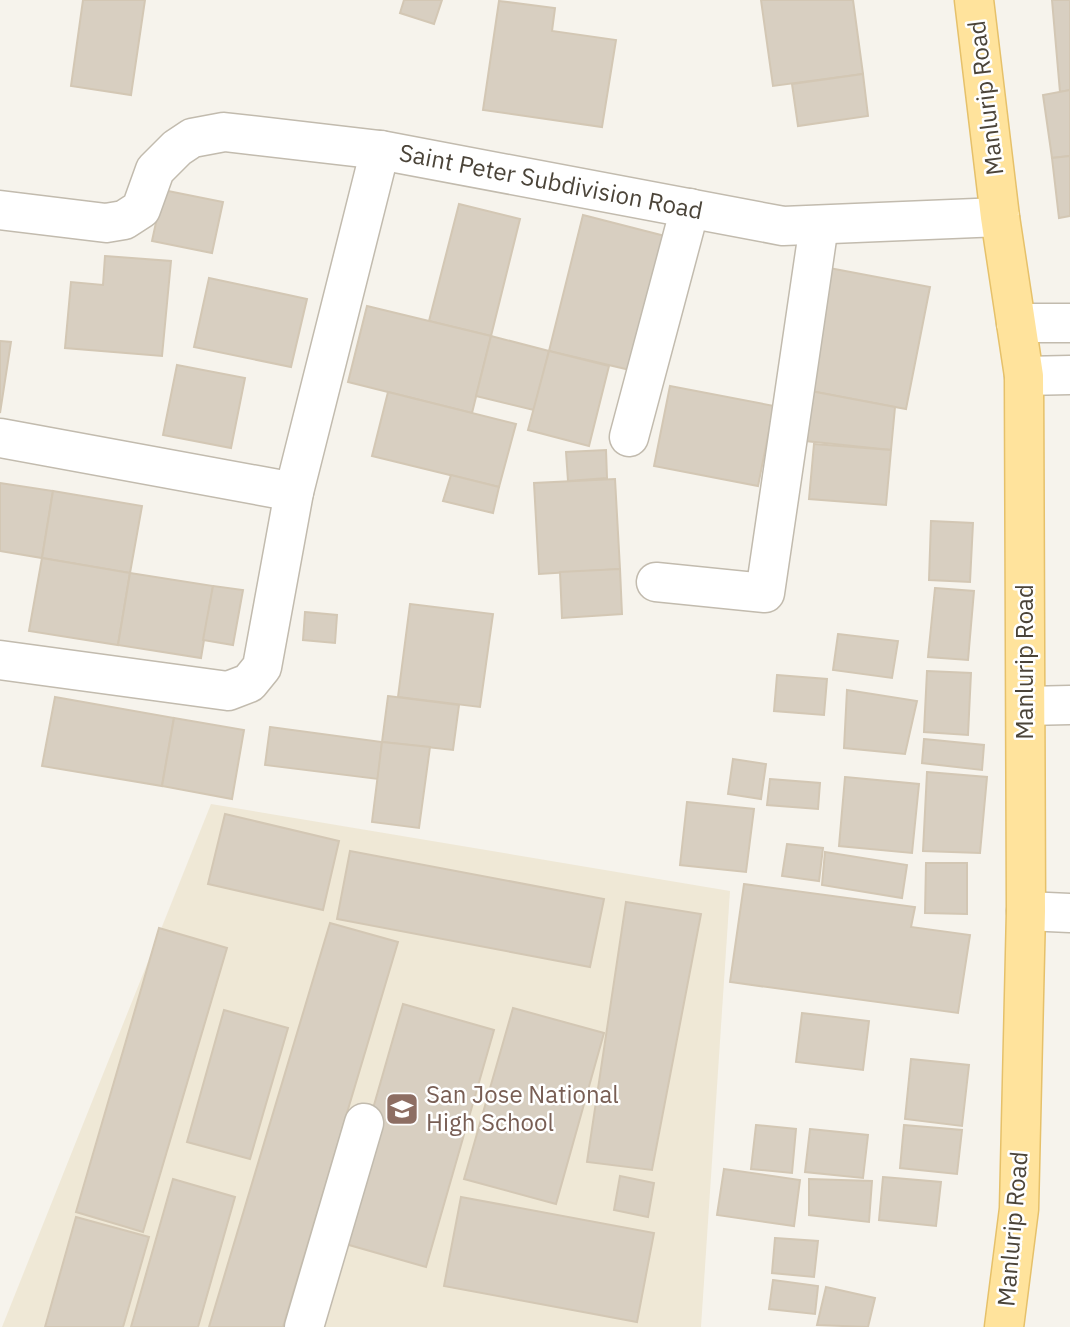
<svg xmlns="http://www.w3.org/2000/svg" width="1070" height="1327" font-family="'IBM Plex Sans',sans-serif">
  <rect width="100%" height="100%" fill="#f6f3ec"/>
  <path fill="#efe8d6" d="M211 804 730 891 701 1327H2Z"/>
  <g fill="#d8cfc1" stroke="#d3c7b4" stroke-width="2">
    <path d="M83 0H145L131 95 71 86Z"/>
    <path d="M404 0H442L434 24 400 13Z"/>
    <path d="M761 0H853L863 74 773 86Z"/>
    <path d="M1052 0H1070V90L1060 92Z"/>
    <path d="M499 1 555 8 552 31 616 40 602 127 483 110Z"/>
    <path d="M863 74 868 116 798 126 792 84Z"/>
    <path d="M1070 90V156L1052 158 1043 95Z"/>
    <path d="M1070 156V216L1059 218 1052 158Z"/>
    <path d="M163 190 223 202 212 253 152 241Z"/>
    <path d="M459 204 520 219 491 336 429 321Z"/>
    <path d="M583 215 665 236 630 370 549 351Z"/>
    <path d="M105 256 171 261 162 356 65 348 71 282 103 285Z"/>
    <path d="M824 267 930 287 906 409 800 389Z"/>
    <path d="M209 278 307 299 291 367 194 347Z"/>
    <path d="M367 306 491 336 472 413 348 382Z"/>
    <path d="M491 336 549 351 534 410 476 396Z"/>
    <path d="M0 341 11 342 0 413Z"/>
    <path d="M549 351 609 366 589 446 528 430Z"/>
    <path d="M177 365 245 378 231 448 163 435Z"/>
    <path d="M670 386 774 406 758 486 654 466Z"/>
    <path d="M800 389 895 407 891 450 796 440Z"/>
    <path d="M388 392 516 424 499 487 372 456Z"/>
    <path d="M814 444 891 450 886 505 809 499Z"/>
    <path d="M606 450 607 478 568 481 566 452Z"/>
    <path d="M451 475 499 487 493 513 443 501Z"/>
    <path d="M615 479 620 569 539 574 534 483Z"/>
    <path d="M0 483 53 491 42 558 0 551Z"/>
    <path d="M53 491 142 506 130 573 42 558Z"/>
    <path d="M931 521 973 523 970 582 929 580Z"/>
    <path d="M42 558 130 573 118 645 29 631Z"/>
    <path d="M620 569 622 614 562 618 560 572Z"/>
    <path d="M130 573 213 586 201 658 118 645Z"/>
    <path d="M213 586 243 590 233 645 203 640Z"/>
    <path d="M935 588 974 591 968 660 928 657Z"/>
    <path d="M410 604 493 614 480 707 398 697Z"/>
    <path d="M305 612 337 615 335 643 303 640Z"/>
    <path d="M838 634 898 641 892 678 833 670Z"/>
    <path d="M927 671 971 673 968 735 924 732Z"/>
    <path d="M777 675 827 679 824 715 774 711Z"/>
    <path d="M847 690 917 701 905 754 844 748Z"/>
    <path d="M388 696 459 705 453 750 382 742Z"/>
    <path d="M55 697 174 718 162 786 42 766Z"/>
    <path d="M174 718 244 730 232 799 162 786Z"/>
    <path d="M270 727 382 742 378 779 265 765Z"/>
    <path d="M924 739 984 745 982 770 922 763Z"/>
    <path d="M382 742 430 747 419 828 372 822Z"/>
    <path d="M733 759 766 764 761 799 728 794Z"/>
    <path d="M927 772 987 777 980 853 923 851Z"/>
    <path d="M845 777 919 784 912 853 839 846Z"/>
    <path d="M770 779 820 783 818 809 767 805Z"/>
    <path d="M687 802 754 809 746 872 680 865Z"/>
    <path d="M225 814 339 841 323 910 208 884Z"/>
    <path d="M787 844 823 848 819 881 782 876Z"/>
    <path d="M350 851 604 899 590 967 337 919Z"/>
    <path d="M825 852 907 865 902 898 822 885Z"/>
    <path d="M926 863H967V914L925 913Z"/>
    <path d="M744 884 915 907 911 927 970 935 958 1013 730 982Z"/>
    <path d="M626 902 701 914 652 1170 587 1162Z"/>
    <path d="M330 923 398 942 283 1327H209Z"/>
    <path d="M159 928 227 948 143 1232 76 1212Z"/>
    <path d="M403 1004 494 1030 426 1267 335 1241Z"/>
    <path d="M513 1008 604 1033 556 1204 464 1179Z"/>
    <path d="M224 1010 288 1028 250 1159 187 1142Z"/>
    <path d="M802 1013 869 1021 863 1070 796 1062Z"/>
    <path d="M911 1059 969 1065 962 1126 905 1119Z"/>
    <path d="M756 1125 796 1129 792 1173 751 1169Z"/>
    <path d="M904 1125 962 1130 957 1174 900 1168Z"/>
    <path d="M810 1129 868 1135 863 1178 805 1172Z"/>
    <path d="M724 1169 800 1180 794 1226 717 1215Z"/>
    <path d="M620 1176 654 1183 648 1217 614 1210Z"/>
    <path d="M883 1177 941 1182 936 1226 879 1220Z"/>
    <path d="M173 1179 235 1197 198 1327H131Z"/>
    <path d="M809 1179 872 1181 869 1222 809 1215Z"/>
    <path d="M461 1197 654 1233 637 1322 444 1286Z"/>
    <path d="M76 1217 149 1237 123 1327H45Z"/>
    <path d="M775 1238 818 1241 814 1277 772 1273Z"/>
    <path d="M773 1280 818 1286 815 1314 769 1309Z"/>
    <path d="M826 1287 875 1298 868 1327 817 1325Z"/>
  </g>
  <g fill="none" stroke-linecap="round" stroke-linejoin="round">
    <defs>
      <g id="minor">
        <path d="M0 210 106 223 124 220 141 209 155 170 177 148 192 138 224 132 380 150 783 226 1000 217"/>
        <path d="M1016 323H1070"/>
        <path d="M1024 376 1070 375"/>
        <path d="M629 437 690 208"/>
        <path d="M0 438 294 492"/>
        <path d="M656 582 765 593 819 225"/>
        <path d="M0 660 228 691 249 683 262 667 294 492 380 150"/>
        <path d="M1026 706 1070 705"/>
        <path d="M1026 911 1070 913"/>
        <path d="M304 1327 364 1123"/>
      </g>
      <path id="major" d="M974 0 1000 217 1024 376 1026 911 1019 1209 1004 1327"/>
    </defs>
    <use href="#minor" stroke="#c2bbae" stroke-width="41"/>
    <use href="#major" stroke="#e6c16a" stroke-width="41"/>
    <use href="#minor" stroke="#fff" stroke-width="38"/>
    <use href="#major" stroke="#ffe39c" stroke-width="38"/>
  </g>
  <defs>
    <symbol id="school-square" viewBox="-11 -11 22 22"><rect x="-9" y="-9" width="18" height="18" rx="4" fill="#8d6e63" stroke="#fff"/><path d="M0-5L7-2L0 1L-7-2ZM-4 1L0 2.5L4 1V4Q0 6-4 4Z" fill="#fff"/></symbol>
  </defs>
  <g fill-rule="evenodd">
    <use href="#school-square" x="383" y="1090" width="38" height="38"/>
  </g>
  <g text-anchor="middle" stroke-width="5" stroke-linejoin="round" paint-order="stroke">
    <g font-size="24" fill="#4b4439" stroke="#fff">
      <text transform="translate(986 98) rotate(-97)" y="8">Manlurip Road</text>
      <text transform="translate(551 182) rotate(11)" y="8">Saint Peter Subdivision Road</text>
      <text transform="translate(1025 662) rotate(-90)" y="8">Manlurip Road</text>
      <text transform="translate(1013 1229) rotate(-85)" y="8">Manlurip Road</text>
    </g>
    <g font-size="24" fill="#785e54" stroke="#fff" text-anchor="start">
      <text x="426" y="1103">San Jose National<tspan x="426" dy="28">High School</tspan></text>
    </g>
  </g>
</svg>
